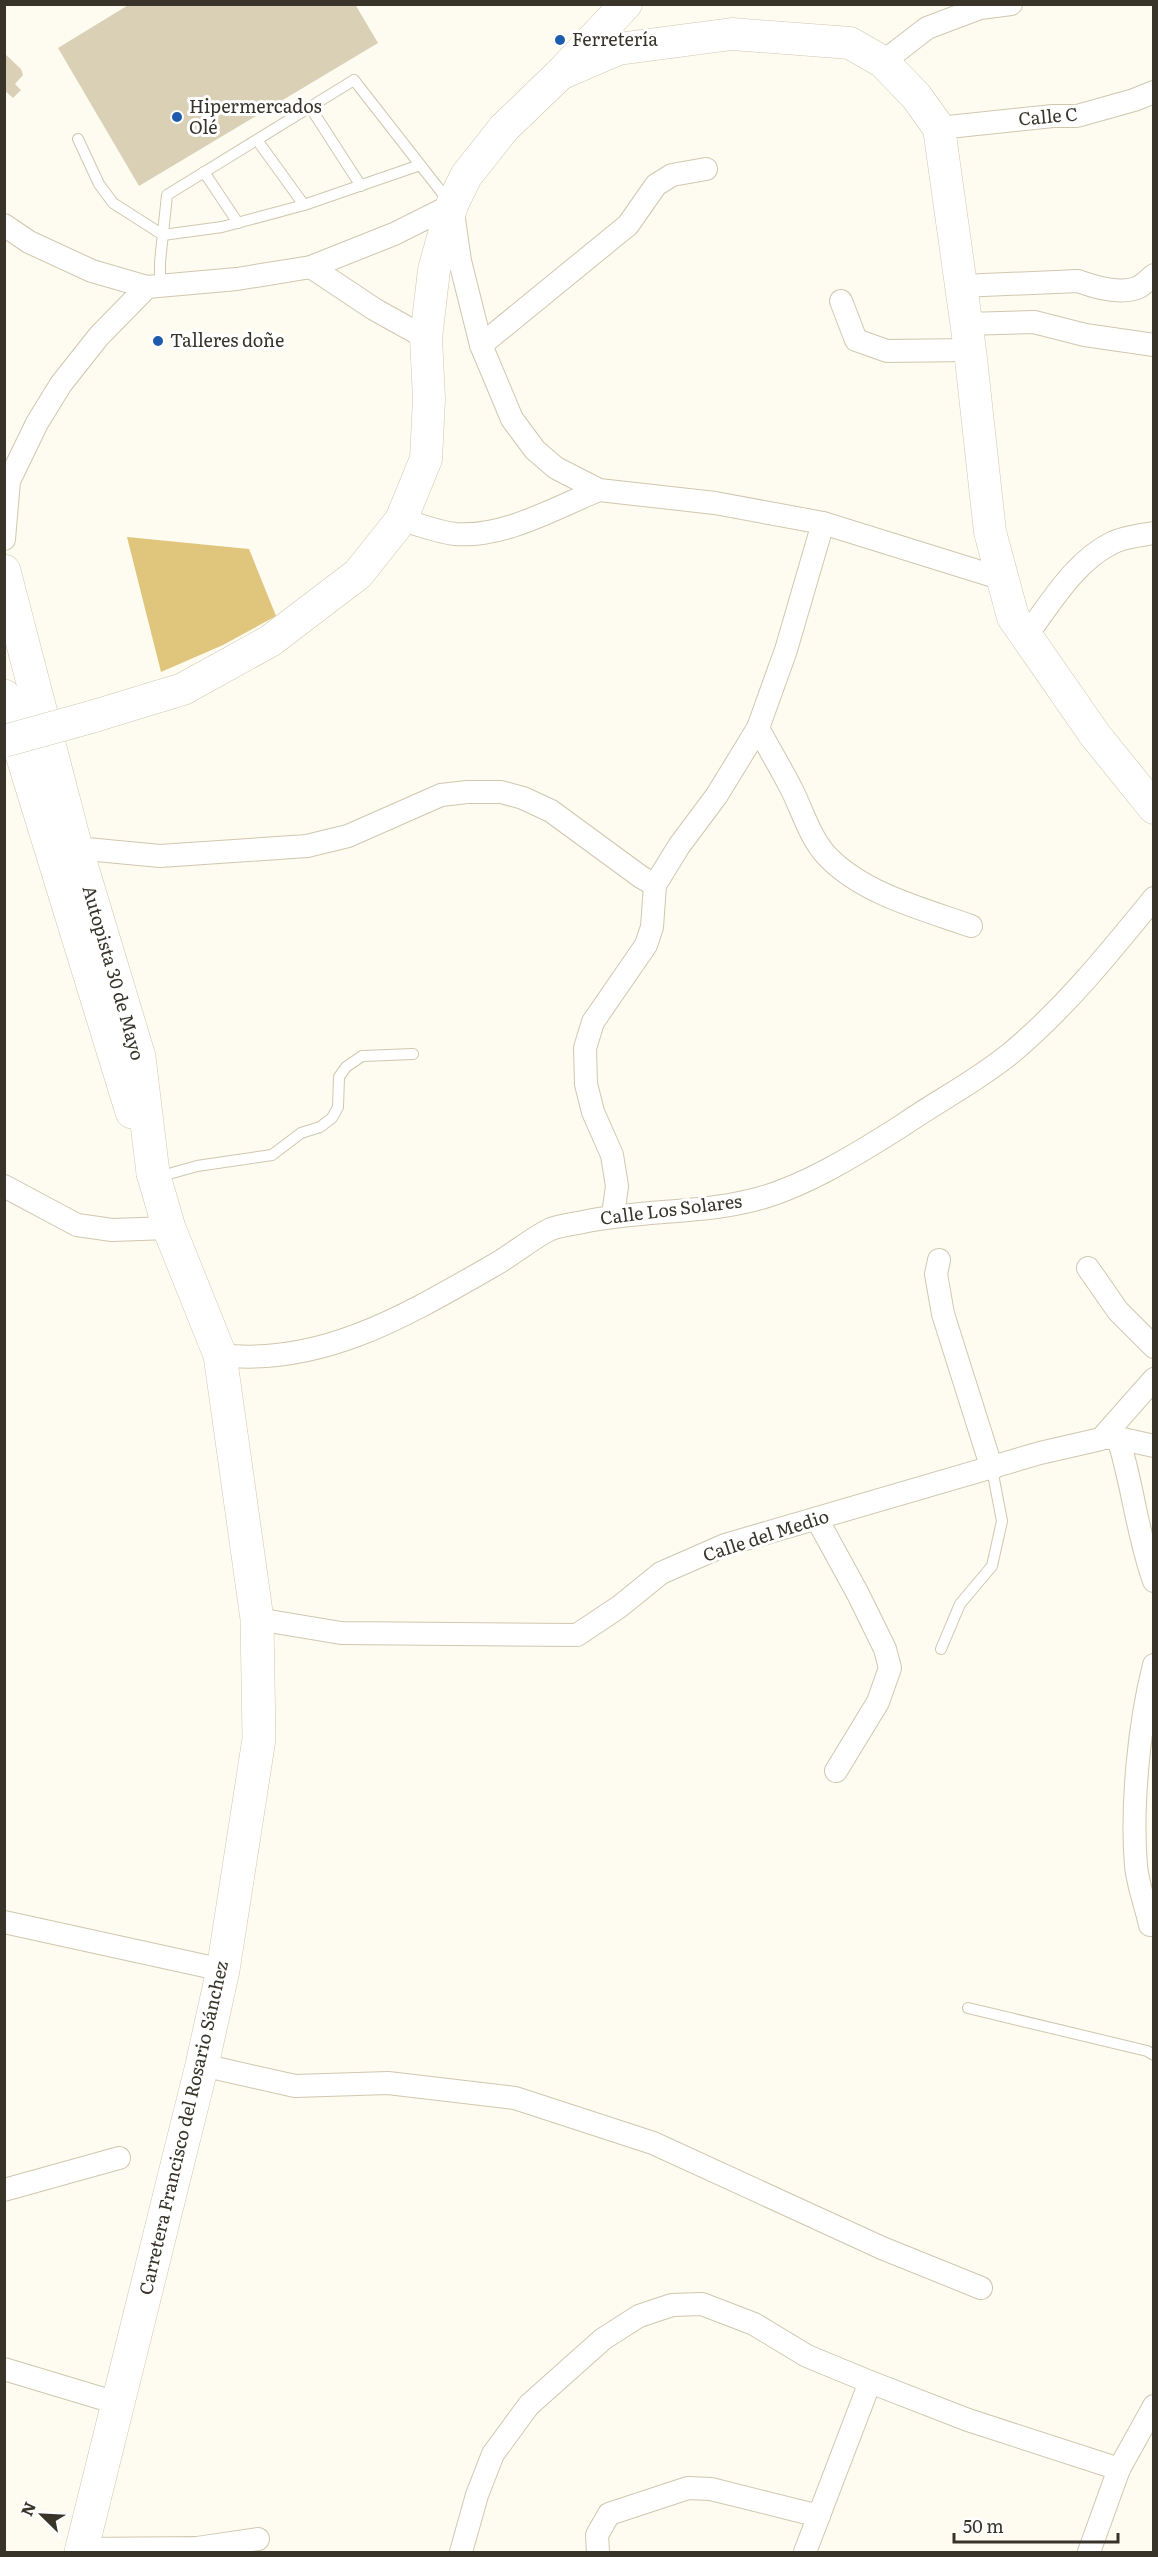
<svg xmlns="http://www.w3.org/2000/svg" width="1158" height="2557" font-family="Literata,serif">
  <rect width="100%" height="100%" fill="#fefbf0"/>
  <path fill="#e0c67c" d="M127 537 249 549 276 616 223 645 161 672Z"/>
  <g fill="#d9d0b6">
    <path d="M130 4H355L378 43 139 186 58 48Z"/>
    <path d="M4 53 21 69 23 75 15 84 21 90 13 98 4 90Z"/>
  </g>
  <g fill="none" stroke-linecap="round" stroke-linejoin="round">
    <defs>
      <g id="lane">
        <path d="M310 107 361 186"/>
        <path d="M78 139 99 184 113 203 163 235 222 227 304 205 420 165"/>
        <path d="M257 140 304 205"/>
        <path d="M204 172 238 223"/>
        <path d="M160 286V262L167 195 354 80 450 203"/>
        <path d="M158 1177 197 1166 272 1155 301 1133 320 1127 332 1118 338 1107 339 1077 346 1067 362 1056 413 1054"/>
        <path d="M941 1649 960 1604 992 1566 1002 1521 992 1469"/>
        <path d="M968 2008 1147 2051 1154 2055"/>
      </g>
      <g id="street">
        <path d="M883 62 927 28 980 8 1011 4"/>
        <path d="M939 128 1053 116H1077L1134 100 1154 92"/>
        <path d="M4 225 29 242 92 271 147 287 237 279 311 267 394 234 452 205 460 261 481 345 512 419 535 450 556 468 599 490 715 503 823 523 1003 579"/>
        <path d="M311 267 374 309 426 338"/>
        <path d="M961 286 1078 281C1094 287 1122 295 1139 287 1144 284 1149 279 1154 275"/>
        <path d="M841 301 856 340 887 351 970 350"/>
        <path d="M966 324 1034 322 1085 335 1154 345"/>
        <path d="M481 345 628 225 656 185 672 175 706 169"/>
        <path d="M401 520C418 524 437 532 455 534 504 538 555 508 599 490"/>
        <path d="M4 539 9 481 37 423 61 384 99 336 147 287"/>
        <path d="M1026 636C1050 604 1075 561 1112 543 1123 537 1141 535 1154 533"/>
        <path d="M758 728C769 749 782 770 793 792 803 813 811 839 827 856 863 894 923 909 971 926"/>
        <path d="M76 848 160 856 307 846 348 836 441 795 467 792H501L523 798 551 811 641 877 655 885"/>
        <path d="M4 1186 77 1225 112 1230 169 1228"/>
        <path d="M613 1215 617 1186 612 1155 593 1112 586 1084 585 1048 593 1022 646 945 652 927 655 885 679 846 717 795 758 728 786 650 823 523"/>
        <path d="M939 1260 936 1274 943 1314 992 1469"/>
        <path d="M1088 1268 1118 1311 1154 1347"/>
        <path d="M220 1355C323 1367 410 1313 496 1264 515 1253 532 1238 551 1229 561 1225 573 1224 583 1222 638 1210 694 1214 749 1201 800 1190 859 1153 903 1125 939 1100 977 1081 1011 1053 1065 1008 1110 952 1154 898"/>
        <path d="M1105 1438H1118L1154 1446"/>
        <path d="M1118 1438C1133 1485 1137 1534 1154 1581"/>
        <path d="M817 1519 858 1594 885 1649 890 1668 878 1702 836 1771"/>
        <path d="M257 1619 341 1633 577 1635 619 1607 661 1573 725 1545 1040 1453 1101 1439 1154 1379"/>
        <path d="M4 1922 223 1970"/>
        <path d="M1150 1925C1146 1906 1138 1886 1136 1866 1131 1806 1139 1724 1154 1665"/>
        <path d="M202 2065 295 2086 388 2083 515 2098 653 2143 882 2248 981 2288"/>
        <path d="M4 2190 119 2158"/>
        <path d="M4 2369 117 2403"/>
        <path d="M82 2549 197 2548 258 2539"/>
        <path d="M461 2552 477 2495 493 2454 529 2405 603 2339 639 2316 672 2305 702 2304 754 2324 807 2356 870 2382 968 2420 1119 2469"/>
        <path d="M598 2552 597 2535 609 2514 688 2488 711 2489 819 2516"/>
        <path d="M805 2552 870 2382"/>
        <path d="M1089 2552 1119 2469 1154 2406"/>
      </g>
      <g id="secondary">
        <path d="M560 74 618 49 732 34 850 43 883 62 916 96 939 128 970 350 990 532 1013 617 1095 735 1154 808"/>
        <path d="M91 717 183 689 270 641 358 574 401 520 426 459 429 399 426 338 434 270 452 205 466 176 504 128 560 74 626 4"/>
      </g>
      <path id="primary" d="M81 2552 202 2065 223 1970 259 1739 257 1619 220 1355 169 1228 153 1173"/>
      <g id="highway">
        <path d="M4 571 76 848 139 1057 153 1173"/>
        <path d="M4 696 132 1112"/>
      </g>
    </defs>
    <use href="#lane" stroke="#d0c7ae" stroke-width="12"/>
    <use href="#street" stroke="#d0c7ae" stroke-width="24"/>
    <use href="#secondary" stroke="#d0c7ae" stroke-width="33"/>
    <use href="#primary" stroke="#d0c7ae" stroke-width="34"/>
    <use href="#highway" stroke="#d0c7ae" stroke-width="34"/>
    <use href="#lane" stroke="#fff" stroke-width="10"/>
    <use href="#street" stroke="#fff" stroke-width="22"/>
    <use href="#secondary" stroke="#fff" stroke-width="32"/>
    <use href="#primary" stroke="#fff" stroke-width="33"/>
    <use href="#highway" stroke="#fff" stroke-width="33"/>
    <defs>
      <path id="secondary-bridge" d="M4 741 91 717"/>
    </defs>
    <use href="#secondary-bridge" stroke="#d0c7ae" stroke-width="33" stroke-linecap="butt"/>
    <use href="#secondary-bridge" stroke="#fff" stroke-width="32"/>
  </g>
  <g fill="#1f5bac" stroke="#fff" stroke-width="2">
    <circle cx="560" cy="40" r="6"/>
    <circle cx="177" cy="117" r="6"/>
    <circle cx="158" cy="341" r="6"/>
  </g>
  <g text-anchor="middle" stroke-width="6" stroke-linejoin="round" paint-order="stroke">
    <g font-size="18" fill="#38342a" stroke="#fff" text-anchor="start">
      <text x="572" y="46">Ferretería</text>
      <text x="189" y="113">Hipermercados<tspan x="189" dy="21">Olé</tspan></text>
      <text x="170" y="347">Talleres doñe</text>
    </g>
    <g font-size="18" fill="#38342a" stroke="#fff">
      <text transform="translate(1048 117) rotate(-5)" y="6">Calle C</text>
      <text transform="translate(113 973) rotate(74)" y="6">Autopista 30 de Mayo</text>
      <text transform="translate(671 1210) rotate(-7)" y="6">Calle Los Solares</text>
      <text transform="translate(766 1536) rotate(-18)" y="6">Calle del Medio</text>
      <text transform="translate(184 2128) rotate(-77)" y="6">Carretera Francisco del Rosario Sánchez</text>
    </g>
  </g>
  <rect width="1158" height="2557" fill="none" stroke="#38342a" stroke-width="12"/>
  <g transform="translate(42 2515) rotate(294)" stroke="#ffffff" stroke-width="4.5" paint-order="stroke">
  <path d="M0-4.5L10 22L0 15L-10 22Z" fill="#38342a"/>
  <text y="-9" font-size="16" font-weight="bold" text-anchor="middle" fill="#38342a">N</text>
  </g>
  <path d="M954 2533v9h164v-9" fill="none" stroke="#38342a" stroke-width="3"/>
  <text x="963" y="2533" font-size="18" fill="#38342a" stroke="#ffffff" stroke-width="4.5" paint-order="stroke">50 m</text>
</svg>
